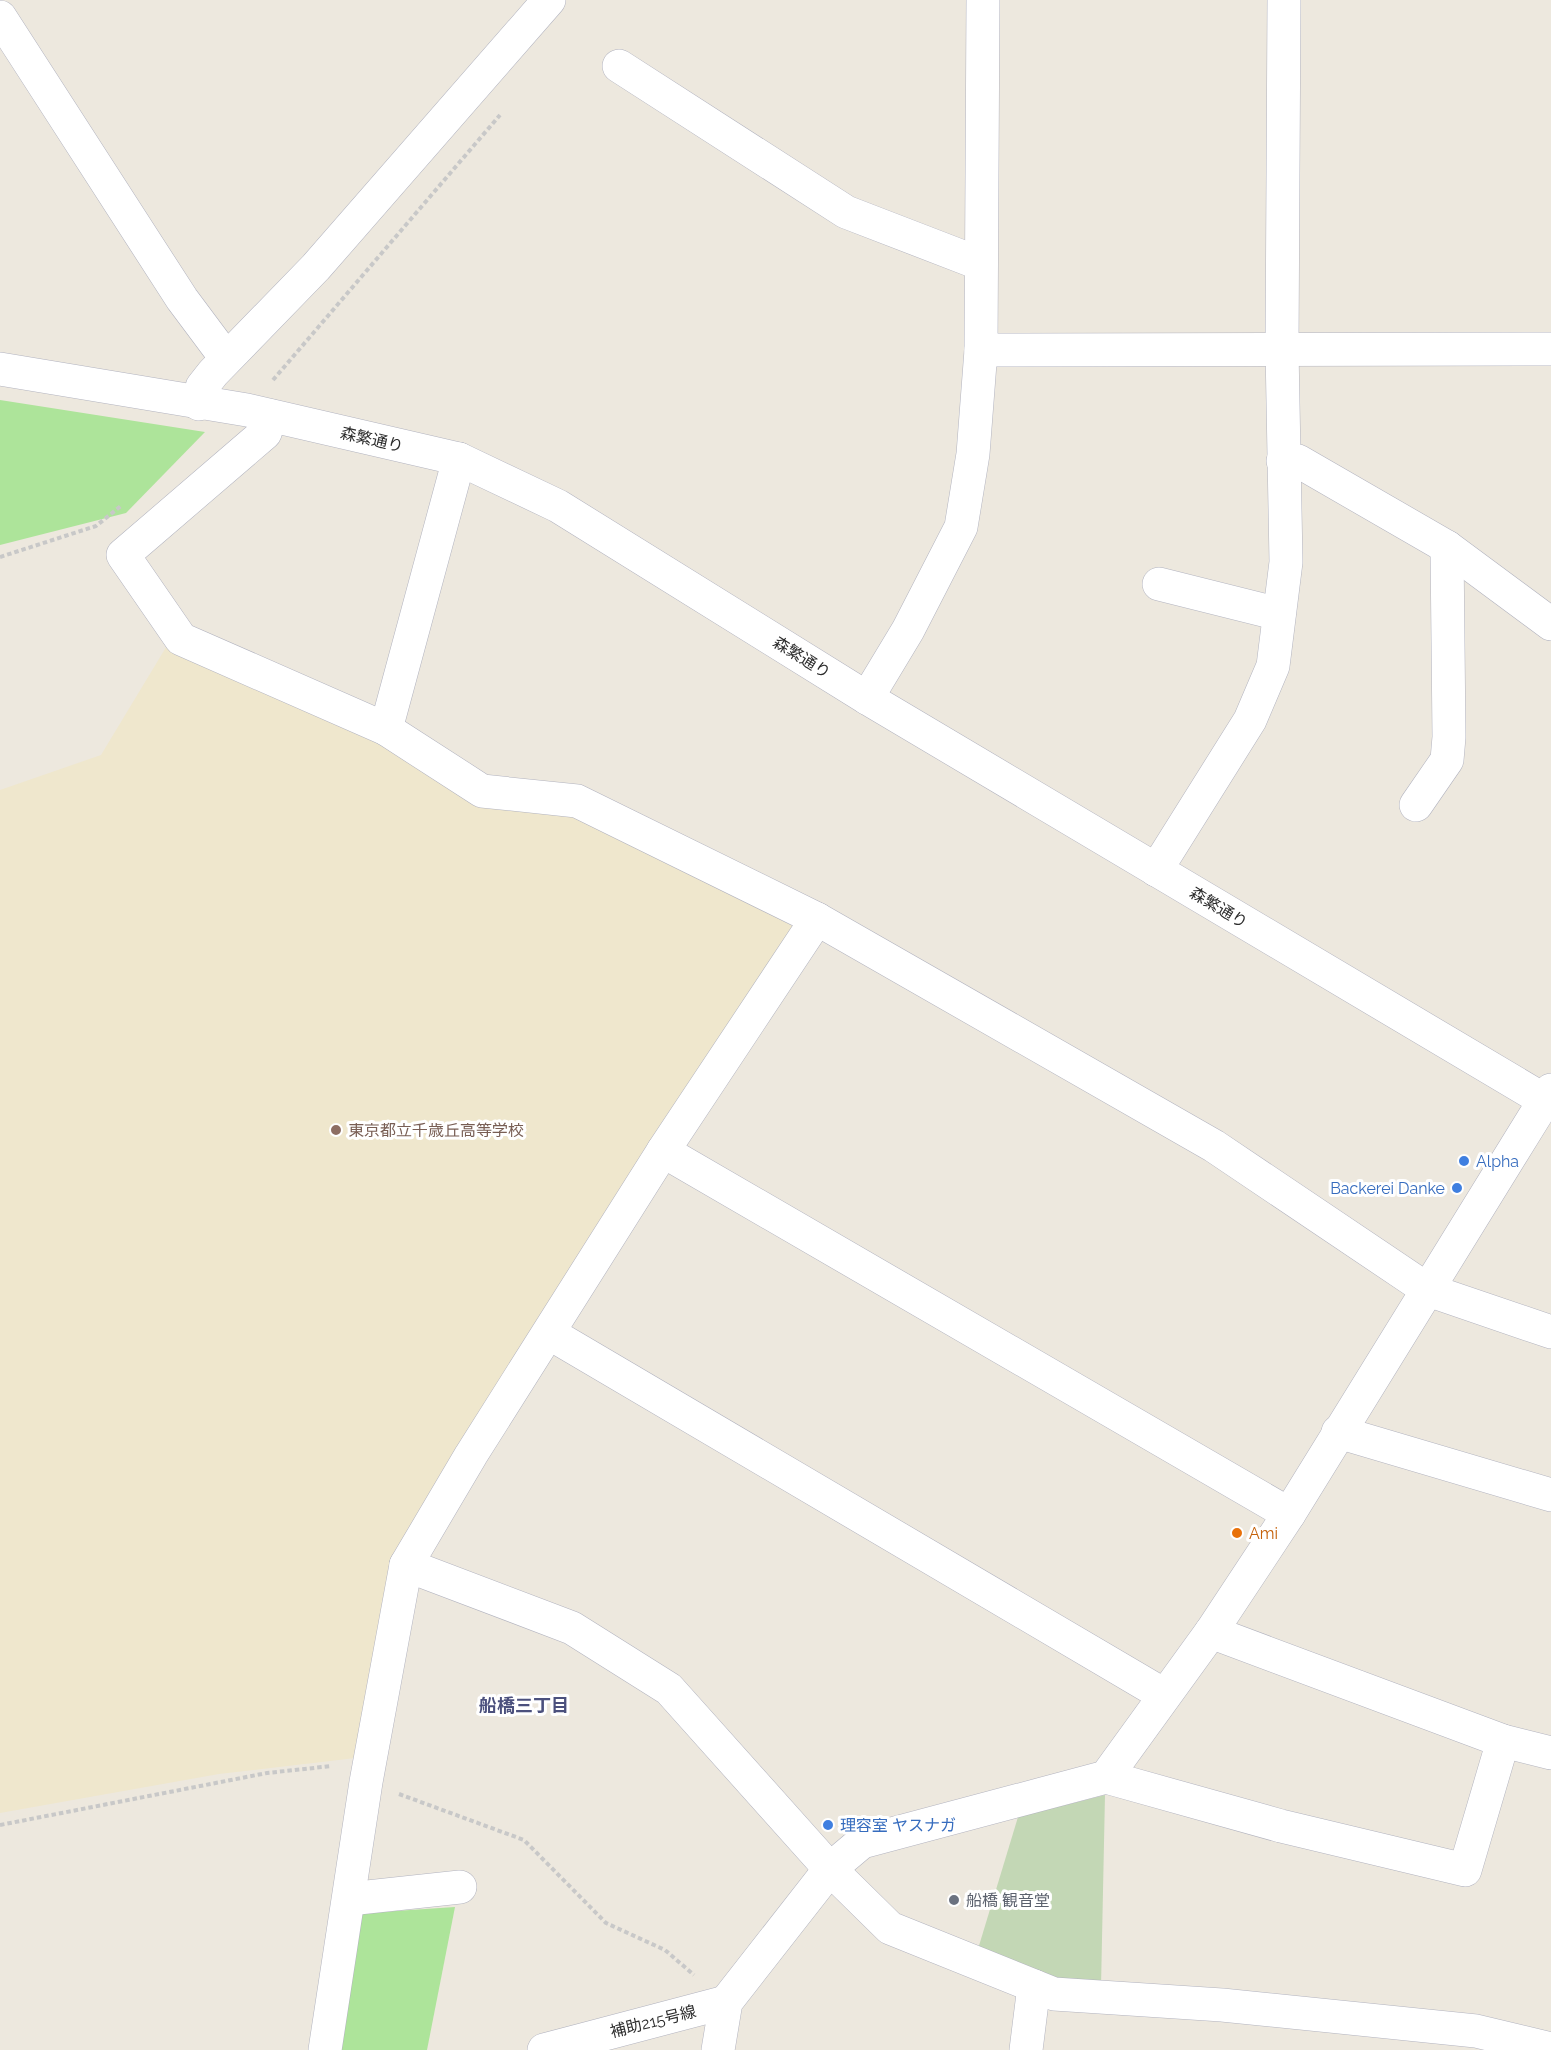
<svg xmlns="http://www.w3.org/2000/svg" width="1551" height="2050" font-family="Raleway,'Noto Sans JP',sans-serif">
  <rect width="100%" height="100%" fill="#ede8de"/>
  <path fill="#efe7cd" d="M171 639 384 735 573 809 805 924 401 1565 364 1757 219 1774 0 1813V790L101 755Z"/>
  <g fill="#ade49a">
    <path d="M0 400 205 432 126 513 0 545Z"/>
    <path d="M455 1907 427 2050H332L351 1914Z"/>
  </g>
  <path fill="#c3d7b5" d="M1105 1795 1101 1987 1068 1985 978 1949 1018 1817Z"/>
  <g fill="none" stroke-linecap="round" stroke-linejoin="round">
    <defs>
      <g id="minor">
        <path d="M0 17 182 299 226 358"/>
        <path d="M619 66 846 212 981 264"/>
        <path d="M981 350 1551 349"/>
        <path d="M0 369 247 410 459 459 558 506 867 698 1544 1100"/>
        <path d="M199 404 202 387 213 373 316 267 549 0"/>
        <path d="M271 416 265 433 123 555 181 639 386 729 482 791 577 801 817 919 1214 1146 1428 1290 1551 1332"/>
        <path d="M1283 461H1298L1447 547 1551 624"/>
        <path d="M1159 584 1279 614"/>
        <path d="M867 698 908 630 961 527 973 454 981 350 983 0"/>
        <path d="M386 729 459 459"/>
        <path d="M1416 805 1447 760 1449 737 1447 547"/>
        <path d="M1156 870 1250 720 1273 666 1286 562 1282 349 1284 0"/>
        <path d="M663 1151 1289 1514"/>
        <path d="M549 1333 1164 1695"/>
        <path d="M1338 1432 1551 1495"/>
        <path d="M406 1565 572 1628 669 1689 830 1869 890 1928 1054 1994 1222 2005 1476 2031 1551 2049"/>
        <path d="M1211 1632 1503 1741 1551 1753"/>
        <path d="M1106 1777 1281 1826 1465 1870 1503 1741"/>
        <path d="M349 1899 460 1887"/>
        <path d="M325 2050 366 1782 406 1565 471 1455 663 1151 817 919"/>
        <path d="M544 2050 726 2002"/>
        <path d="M718 2050 726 2002 830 1869 862 1842 1106 1777 1211 1632 1289 1514 1551 1090"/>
        <path d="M1026 2050 1034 1986"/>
      </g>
    </defs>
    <use href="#minor" stroke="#b2b3bf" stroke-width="34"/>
    <g stroke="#c8c8c8" stroke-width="4" stroke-dasharray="4.5 3" stroke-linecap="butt">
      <path d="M273 380 500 115"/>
      <path d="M0 557 96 526 122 505"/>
      <path d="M399 1794 524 1840 606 1923 665 1950 694 1975"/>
      <path d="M0 1825 267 1773 332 1766"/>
    </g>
    <use href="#minor" stroke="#fff" stroke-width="33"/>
  </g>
  <circle fill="#8d6e63" stroke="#fff" stroke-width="2" cx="336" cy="1130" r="6"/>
  <g fill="#3f7fe0" stroke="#fff" stroke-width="2">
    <circle cx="1464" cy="1161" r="6"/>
    <circle cx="1457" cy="1188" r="6"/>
    <circle cx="828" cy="1825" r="6"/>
  </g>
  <circle fill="#e8710a" stroke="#fff" stroke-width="2" cx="1237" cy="1533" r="6"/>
  <circle fill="#6b7280" stroke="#fff" stroke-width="2" cx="954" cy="1900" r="6"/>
  <g text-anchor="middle" stroke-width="6" stroke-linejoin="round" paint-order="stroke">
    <g font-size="16" fill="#2c2c2c" stroke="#fff">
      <text transform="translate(372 439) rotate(13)" y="6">森繁通り</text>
      <text transform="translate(802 657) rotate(32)" y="6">森繁通り</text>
      <text transform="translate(1219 907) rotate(31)" y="6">森繁通り</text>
      <text transform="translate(653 2021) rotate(-14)" y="6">補助215号線</text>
    </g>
    <g font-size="16" fill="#785e54" stroke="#fff" text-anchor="start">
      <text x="348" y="1136">東京都立千歳丘高等学校</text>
    </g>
    <g font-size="16" fill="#366cbe" stroke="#fff" text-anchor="start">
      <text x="1476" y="1167">Alpha</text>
      <text x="1445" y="1194" text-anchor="end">Backerei Danke</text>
      <text x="840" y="1831">理容室 ヤスナガ</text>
    </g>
    <g font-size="16" fill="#c56008" stroke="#fff" text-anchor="start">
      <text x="1249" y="1539">Ami</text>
    </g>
    <g font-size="16" fill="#5b616d" stroke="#fff" text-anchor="start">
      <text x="966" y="1906">船橋 観音堂</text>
    </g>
    <g font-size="18" font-weight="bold" fill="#4b507d" stroke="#fff">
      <text x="524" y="1712">船橋三丁目</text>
    </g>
  </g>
</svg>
